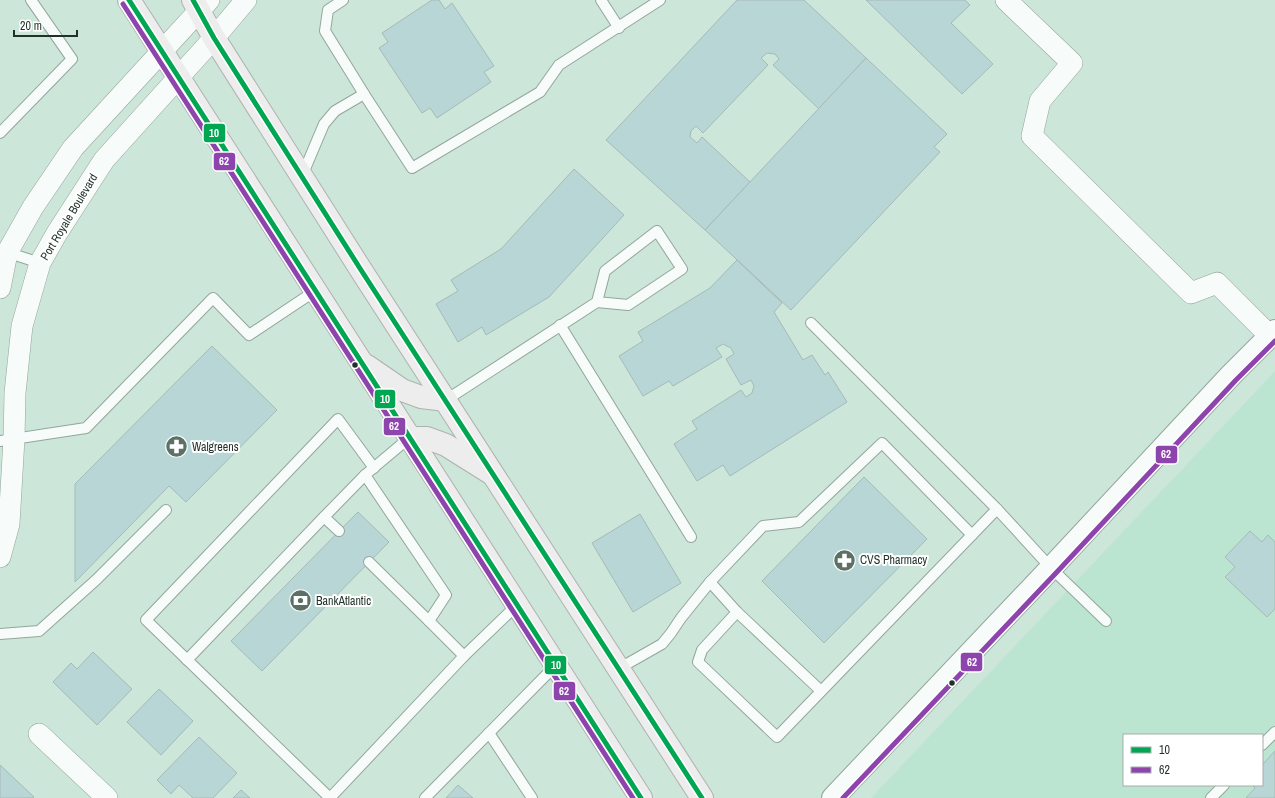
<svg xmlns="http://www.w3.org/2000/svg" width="1275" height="798" font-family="'Archivo Narrow',sans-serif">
  <rect width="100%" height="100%" fill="#cce6d9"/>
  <path fill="#bce5d1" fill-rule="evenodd" d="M1275 371V798H871L1261 386ZM1124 735H1262V785H1124Z"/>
  <g fill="#b8d6d6" stroke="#a5bab7">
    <path d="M432 0H439L445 9 452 3 494 66 484 72 491 82 437 118 430 108 422 113 379 48 388 42 382 33Z"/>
    <path d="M737 0H804L866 58 819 109 773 65 779 59 775 54 767 53 761 58 768 65 703 133 696 126 691 131 690 137 697 143 702 137 750 182 705 230 606 140Z"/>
    <path d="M866 0H965L970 5 951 23 993 64 962 94Z"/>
    <path d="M866 58 947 134 934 147 940 152 791 310 705 230Z"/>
    <path d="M574 169 624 215 549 297 486 335 482 327 458 342 436 304 458 291 451 280 501 249Z"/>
    <path d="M737 260 782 303 774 312 803 360 812 355 825 375 828 372 847 402 730 476 723 465 697 481 674 444 697 429 692 421 741 390 746 397 752 393 754 386 751 380 741 385 726 359 734 354 731 348 723 344 716 348 722 357 673 386 669 381 643 396 619 356 643 341 638 332 710 288Z"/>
    <path d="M212 346 277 410 186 502 169 486 75 582V484Z"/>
    <path d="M864 477 927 539 824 643 762 581Z"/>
    <path d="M358 512 389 542 262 671 231 641Z"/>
    <path d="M640 514 681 583 633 612 592 543Z"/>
    <path d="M1250 531 1262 542 1268 535 1275 542V609L1267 617 1225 577 1235 567 1225 557Z"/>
    <path d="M93 652 132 689 97 725 53 682 71 663 77 669Z"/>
    <path d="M159 689 193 721 161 755 127 722Z"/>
    <path d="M199 737 237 773 213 798H193L179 785 171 794 157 780Z"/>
    <path d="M1275 751V798H1246L1255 788 1252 785H1262V765Z"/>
    <path d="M0 765 34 797 33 798H0Z"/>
    <path d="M458 785 473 798H446Z"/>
    <path d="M241 790 250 798H233Z"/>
  </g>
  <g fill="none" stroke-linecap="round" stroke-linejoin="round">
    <defs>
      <g id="service">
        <path d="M343 0 328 10 325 31 364 94"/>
        <path d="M601 0 619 28"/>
        <path d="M0 133 72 59 31 0"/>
        <path d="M302 176 324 124 335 111 364 94 412 168 540 92 559 65 660 0"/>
        <path d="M6 252 40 263"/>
        <path d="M811 323 997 509 1051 568 1106 621"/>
        <path d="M560 325 691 537"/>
        <path d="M446 400 597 302 628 305 682 269 657 231 605 271 597 302"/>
        <path d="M0 441 86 428 213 298 249 335 315 291"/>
        <path d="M365 475 446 595 429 621 464 656"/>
        <path d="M324 517 339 531"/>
        <path d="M369 562 429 621"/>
        <path d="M710 582 763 526 799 522 882 443 972 535"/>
        <path d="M737 612 702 650 698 662 777 737 997 509"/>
        <path d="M0 634 39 631 96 580 166 510"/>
        <path d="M187 660 324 517 365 475 409 438"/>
        <path d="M618 669 662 644 671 633 681 618 710 582 737 612 821 691"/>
        <path d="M489 733 532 798"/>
        <path d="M1262 745 1275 732"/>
        <path d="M330 798 146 620 338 419 374 468"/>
        <path d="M330 798 464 656 517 605"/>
        <path d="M425 798 556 665"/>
        <path d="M1211 798 1224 785"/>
      </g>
      <g id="minor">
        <path d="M1006 0 1072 63 1040 101 1032 136 1191 293 1217 283 1270 336"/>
        <path d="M0 288 7 253 33 207 73 148 209 0"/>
        <path d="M0 557 9 524 14 439 15 393 22 326 40 263 57 233 104 160 214 38 246 0"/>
        <path d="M39 734 107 798"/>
      </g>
      <path id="tertiary" d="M833 798 1051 568 1231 375 1275 331"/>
      <g id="primary">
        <path d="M129 0 641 798"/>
        <path d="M193 0 214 38 361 270 702 798"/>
        <path d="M367 366 402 390 421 397 446 400"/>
        <path d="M409 438H427L446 445 489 472"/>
      </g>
    </defs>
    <use href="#service" stroke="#93a69c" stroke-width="12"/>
    <use href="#minor" stroke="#93a69c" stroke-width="22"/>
    <use href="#tertiary" stroke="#93a69c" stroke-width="24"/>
    <use href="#primary" stroke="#adb2b0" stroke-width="24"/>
    <use href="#service" stroke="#f7fbf9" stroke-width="10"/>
    <use href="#minor" stroke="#f7fbf9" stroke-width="21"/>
    <use href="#tertiary" stroke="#f7fbf9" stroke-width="22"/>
    <use href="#primary" stroke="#eeeded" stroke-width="22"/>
    <defs>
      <g id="bus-1">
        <path d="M129 0 641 798"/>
        <path d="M193 0 214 38 361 270 702 798"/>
      </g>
      <g id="bus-2">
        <path d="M123 4 633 798"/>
        <path d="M843 798 1056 573 1236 380 1275 341"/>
      </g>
    </defs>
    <use href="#bus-1" stroke="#fff" stroke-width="8"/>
    <use href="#bus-2" stroke="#fff" stroke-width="8"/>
    <use href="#bus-1" stroke="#00a651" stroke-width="5"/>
    <use href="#bus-2" stroke="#8e44ad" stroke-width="5"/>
  </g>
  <defs>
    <symbol id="pharmacy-disc" viewBox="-11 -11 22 22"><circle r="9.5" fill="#5c7066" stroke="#fff"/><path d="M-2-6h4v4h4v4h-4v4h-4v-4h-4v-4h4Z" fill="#fff"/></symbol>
    <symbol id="bank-disc" viewBox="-11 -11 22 22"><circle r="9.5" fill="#5c7066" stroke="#fff"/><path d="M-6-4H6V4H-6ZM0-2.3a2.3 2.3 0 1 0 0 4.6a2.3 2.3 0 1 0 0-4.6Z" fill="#fff"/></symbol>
  </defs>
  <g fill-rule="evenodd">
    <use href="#pharmacy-disc" x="164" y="434" width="25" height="25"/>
    <use href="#pharmacy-disc" x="832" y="548" width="25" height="25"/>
    <use href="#bank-disc" x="288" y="588" width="25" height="25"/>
  </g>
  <g fill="#1f3128" stroke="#fff" stroke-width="1.5">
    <circle cx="355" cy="365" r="3.5"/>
    <circle cx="952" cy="683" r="3.5"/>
  </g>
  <g text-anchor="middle" stroke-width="4" stroke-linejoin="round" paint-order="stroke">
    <g font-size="12" fill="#1f3128" stroke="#fff">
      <text transform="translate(69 217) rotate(-59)" y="4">Port Royale Boulevard</text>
    </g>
    <g font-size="12" fill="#1f3128" stroke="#fff" text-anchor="start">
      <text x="192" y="451">Walgreens</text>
      <text x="860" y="564">CVS Pharmacy</text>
      <text x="316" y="605">BankAtlantic</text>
    </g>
  </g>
  <g stroke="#fff" stroke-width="1.5">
    <rect x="203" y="123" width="23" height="20" rx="4" fill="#00a651"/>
    <rect x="213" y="152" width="23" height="19" rx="4" fill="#8e44ad"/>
    <rect x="374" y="389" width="22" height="20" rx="4" fill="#00a651"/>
    <rect x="383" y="417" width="23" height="19" rx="4" fill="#8e44ad"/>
    <rect x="1155" y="445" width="23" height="19" rx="4" fill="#8e44ad"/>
    <rect x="960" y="652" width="23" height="20" rx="4" fill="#8e44ad"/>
    <rect x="544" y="655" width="23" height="20" rx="4" fill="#00a651"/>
    <rect x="553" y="681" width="23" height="20" rx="4" fill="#8e44ad"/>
  </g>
  <g font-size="11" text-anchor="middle" font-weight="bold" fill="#fff">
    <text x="214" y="137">10</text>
    <text x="224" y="165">62</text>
    <text x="385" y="403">10</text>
    <text x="394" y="430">62</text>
    <text x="1166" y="458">62</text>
    <text x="972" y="666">62</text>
    <text x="556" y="669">10</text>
    <text x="564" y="695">62</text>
  </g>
  <rect x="1123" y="734" width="140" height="52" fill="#ffffff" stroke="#a5ada9"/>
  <rect x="1131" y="747" width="20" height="6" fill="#00a651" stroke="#a5ada9"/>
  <text x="1159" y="754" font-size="12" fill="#1f3128">10</text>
  <rect x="1131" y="767" width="20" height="6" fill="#8e44ad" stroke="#a5ada9"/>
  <text x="1159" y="774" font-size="12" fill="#1f3128">62</text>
  <path d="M14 30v6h63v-6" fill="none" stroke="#1f3128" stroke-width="2"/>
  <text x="20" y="30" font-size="12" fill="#1f3128" stroke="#ffffff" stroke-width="3" paint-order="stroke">20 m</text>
</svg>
